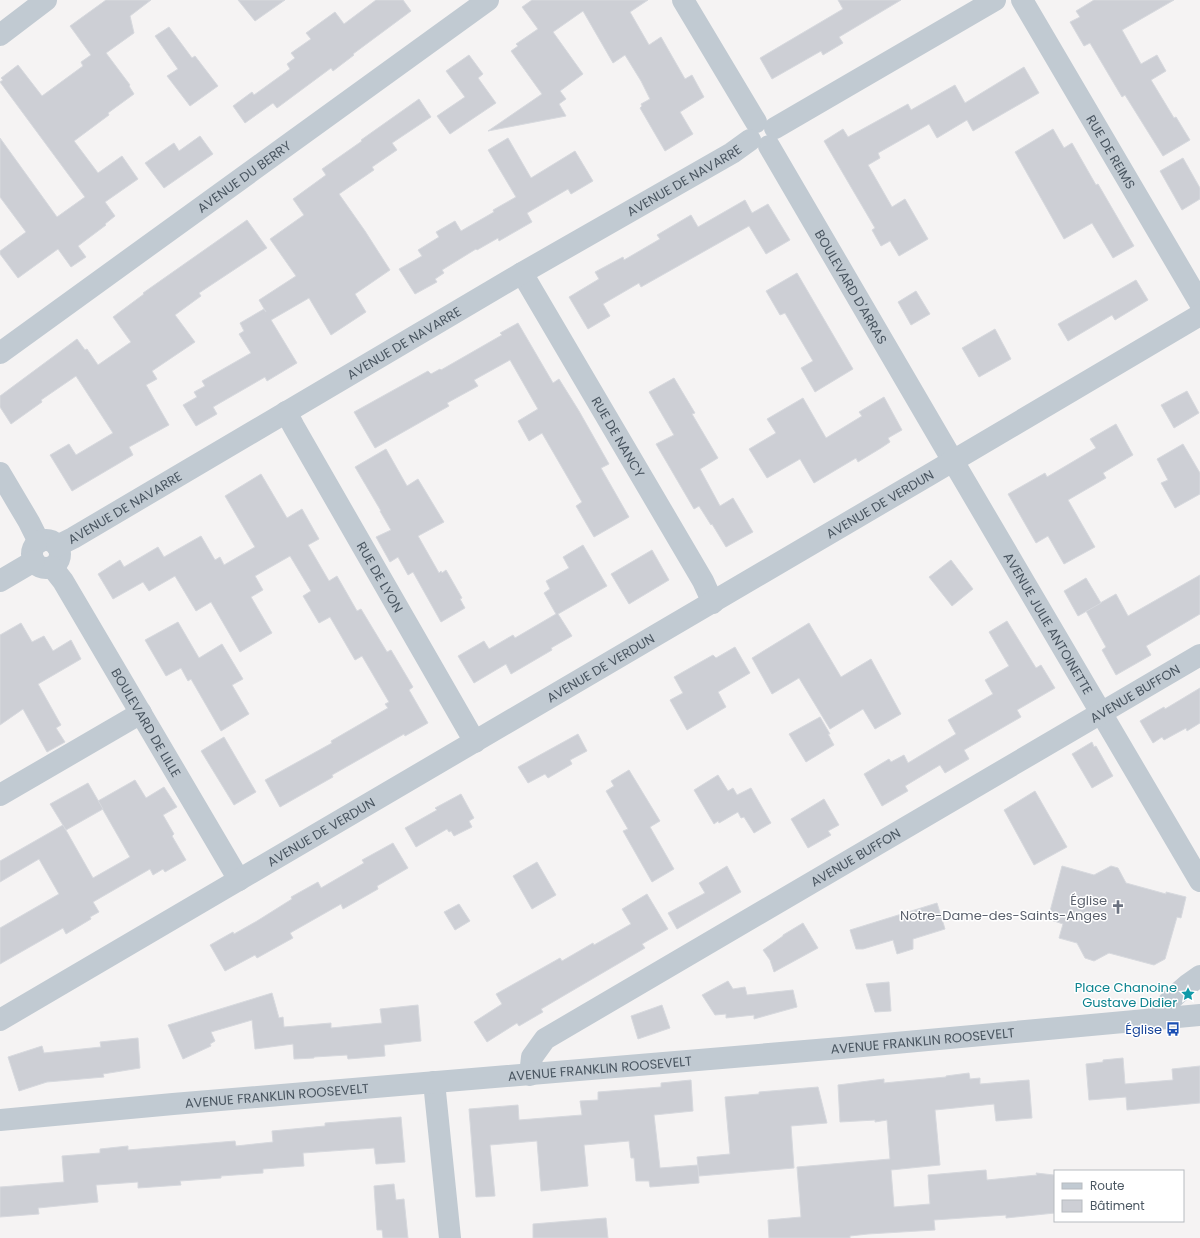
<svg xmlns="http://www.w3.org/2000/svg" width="1200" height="1238" font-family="Poppins,sans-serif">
  <rect width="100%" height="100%" fill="#f5f3f3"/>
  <g fill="#cdcfd5" stroke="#d7d9de">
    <path d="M106 0H151L130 16 134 33 106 53 130 85 129 86 134 94 108 113 109 115 74 141 98 173 122 156 138 179 105 202 115 216 105 224 106 225 78 246 86 257 71 267 58 249 18 278 0 254V251L26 232 0 197V138L57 217 85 197 0 82 3 80 1 78 18 65 42 96 83 66 81 62 91 55 70 26Z"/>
    <path d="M238 0H285L255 21Z"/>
    <path d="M376 0H403L411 11 353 54 354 55 333 71 331 68 277 108 273 103 245 123 233 106 252 92 254 95 290 69 287 64 295 58 291 53 311 39 306 33 335 12 344 24Z"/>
    <path d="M532 0H648L630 12 649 45 661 37 685 79 692 75 704 97 680 112 693 134 665 151 640 108 642 106 641 104 650 99 641 81 625 55 613 63 583 11 553 32 583 74 560 91 566 99 559 104 566 116 488 131 542 94 511 51 518 46 516 44 538 29 522 7Z"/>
    <path d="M838 0H901L839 37 843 43 823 55 821 51 772 79 760 58 843 9Z"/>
    <path d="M1094 0H1174L1122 30 1141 64 1157 55 1166 71 1151 80 1174 118 1176 117 1190 140 1163 156 1125 95 1122 97 1090 43 1084 46 1070 22 1080 17 1076 11Z"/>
    <path d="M169 27 192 58 195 56 218 86 190 106 167 76 178 69 155 36Z"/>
    <path d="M469 55 483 74 478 78 496 103 450 134 437 116 465 97 446 71Z"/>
    <path d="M1024 67 1039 93 973 131 967 120 937 138 929 124 878 153 880 158 868 165 892 207 905 199 928 239 899 256 890 241 881 246 872 230 875 228 824 141 843 129 848 137 908 104 911 110 955 85 965 103Z"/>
    <path d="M419 99 431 117 392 143 397 150 372 167 374 170 339 194 365 231 390 270 355 294 366 312 331 335 309 298 271 320 297 363 267 381 265 377 213 407 217 414 196 426 183 405 197 397 194 392 205 386 202 381 251 353 239 334 244 331 240 323 264 309 266 312 259 300 296 276 270 239 304 215 293 199 326 175 322 169 362 141 361 140Z"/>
    <path d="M1053 129 1064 148 1072 143 1096 185 1098 184 1134 246 1113 258 1092 223 1064 239 1015 152Z"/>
    <path d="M200 136 213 154 164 188 145 163 174 143 179 151Z"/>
    <path d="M508 138 531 178 575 151 593 181 571 194 568 189 527 213 532 222 499 241 498 238 477 250 476 249 442 270 444 273 435 279 437 282 415 294 399 269 422 256 418 250 439 237 436 232 455 221 461 231 494 212 493 210 516 197 488 150Z"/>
    <path d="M1183 158 1200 188V199L1182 210 1160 171Z"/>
    <path d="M745 200 752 213 768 204 790 240 766 254 749 226 641 287 639 283 603 304 610 316 588 329 569 297 599 279 595 272 623 257 624 260 660 239 657 235 691 215 698 227Z"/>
    <path d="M247 220 267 248 199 293 201 296 175 315 195 342 152 371 157 379 146 385 169 425 129 447 133 455 72 491 50 455 69 444 76 455 113 433 76 376 41 400 42 402 11 424 0 407V396L77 339 85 350 87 349 98 365 131 342 113 317 144 294 143 293Z"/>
    <path d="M797 273 853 369 815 392 801 368 813 361 785 313 780 315 766 291Z"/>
    <path d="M1136 280 1148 300 1115 320 1112 315 1068 341 1058 324Z"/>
    <path d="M916 291 930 314 911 325 898 302Z"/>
    <path d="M518 323 553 383 559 379 579 411 609 464 601 468 629 517 594 537 576 506 582 502 542 433 529 441 518 421 538 409 510 360 474 380 478 386 447 403 449 406 375 448 354 412 428 371 431 374 440 369 441 370 502 335 500 333Z"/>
    <path d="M995 329 1011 359 979 377 962 348Z"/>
    <path d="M674 378 695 413 692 414 718 458 700 469 720 506 733 498 753 532 726 547 712 524 711 525 699 506 694 509 656 444 674 435 649 392Z"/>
    <path d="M1187 391 1199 413 1174 428 1161 405Z"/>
    <path d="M884 397 902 430 888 438 890 442 881 448 858 462 856 458 814 483 800 459 767 478 749 449 776 433 767 419 803 398 826 438 862 416 859 412Z"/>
    <path d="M1116 424 1133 455 1103 473 1106 478 1068 500 1095 547 1064 564 1048 536 1036 543 1008 494 1045 473 1047 477 1096 448 1090 439Z"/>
    <path d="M1183 444 1200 473V494L1175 508 1161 483 1168 480 1157 459Z"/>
    <path d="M386 449 407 486 418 479 444 522 418 536 439 573 441 571 442 573 446 570 462 598 460 599 465 608 441 622 413 572 408 575 398 557 390 562 376 537 391 530 380 511H381L355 467Z"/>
    <path d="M261 474 287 518 302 509 319 539 308 545 329 581 337 576 357 611 361 609 387 652 391 650 413 687 409 690 428 723 405 736 404 734 332 775 333 777 280 807 265 780 332 743 331 741 388 708 385 704 389 702 362 656 355 660 330 617 319 623 303 596 311 591 290 556 255 576 263 590 251 597 272 633 240 652 211 602 196 611 175 576 149 591 143 582 113 599 98 574 120 560 124 567 158 547 164 557 201 536 215 560 220 557 224 565 255 547 225 496Z"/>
    <path d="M583 545 607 586 558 614 572 636 551 648 552 650 511 674 506 664 474 683 458 656 484 641 489 649 513 635 515 638 556 614 544 593 550 589 546 581 569 568 563 557Z"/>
    <path d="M652 550 669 580 629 604 611 574Z"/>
    <path d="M951 560 973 589 952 606 929 577Z"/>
    <path d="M1200 575V614L1146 646 1151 655 1116 675 1102 650 1106 647 1086 611 1116 594 1128 616Z"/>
    <path d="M1086 578 1101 603 1078 616 1064 591Z"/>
    <path d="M1007 621 1036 668 1041 665 1055 688 1017 710 1021 717 964 750 969 759 945 773 940 765 905 786 908 791 882 806 864 774 889 759 891 762 904 755 908 763 956 734 948 720 993 694 985 680 1009 666 989 632Z"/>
    <path d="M178 622 199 658 222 644 243 679 232 685 249 714 221 731 191 679 188 681 181 668 166 676 145 640Z"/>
    <path d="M21 623 32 642 44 636 53 651 71 640 81 659 38 684 61 725 56 728 65 742 47 752 23 709 0 725V635Z"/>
    <path d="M809 623 841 677 871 659 901 714 875 729 863 709 830 729 799 678 772 694 752 658Z"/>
    <path d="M735 647 750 673 718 692 726 707 687 730 670 700 683 693 674 677 713 655 716 658Z"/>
    <path d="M1200 688V723L1187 731 1186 728 1164 740 1162 737 1153 743 1140 721 1164 707 1165 709Z"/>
    <path d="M820 717 830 734H828L834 745 806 762 789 734Z"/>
    <path d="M578 734 587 751 570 760 572 764 548 778 545 774 528 783 518 767Z"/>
    <path d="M224 737 256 792 234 805 201 751Z"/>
    <path d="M1092 742 1094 747 1096 746 1113 776 1092 788 1072 754Z"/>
    <path d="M629 770 660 821 650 827 674 869 652 882 623 831 628 829 606 791 614 786 611 781Z"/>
    <path d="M718 775 728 791 733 788 737 795 751 788 771 823 754 833 744 817 741 818 738 812 719 823 718 821 714 824 694 790Z"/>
    <path d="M135 780 146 798 164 787 177 807 163 815 174 834 172 836 186 860 165 872 163 869 153 875 150 869 93 902 99 912 90 917 91 919 66 934 63 928 0 964V928L59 894 39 859 0 882V861L63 825 93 878 130 857 98 801Z"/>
    <path d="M88 783 103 809 66 830 50 804Z"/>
    <path d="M1035 791 1067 847 1034 865 1004 810Z"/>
    <path d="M461 794 474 818 469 821 472 827 454 836 451 831 449 832 447 829 416 847 405 828 437 810 435 808Z"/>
    <path d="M824 799 839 825 828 831 831 835 808 848 791 819Z"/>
    <path d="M393 843 408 868 377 886 378 889 343 909 341 904 290 933 293 938 257 958 255 955 225 971 210 945 233 932 234 934 257 921 292 899 291 897 318 882 321 888 364 863 362 860Z"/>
    <path d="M537 862 556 895 532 909 513 876Z"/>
    <path d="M727 866 741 892 677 929 668 913 705 893 699 883Z"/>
    <path d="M1062 866 1094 875 1111 866 1118 868 1126 883 1166 894V892L1186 897 1181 918 1177 917 1165 959 1154 965 1109 953 1094 961 1085 958 1077 943 1059 938 1063 924 1048 919Z"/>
    <path d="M647 894 668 929 642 944 645 948 541 1009 543 1012 519 1026 517 1023 487 1042 474 1022 502 1004 496 994 560 958 562 961 593 943 594 945 631 924 622 909Z"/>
    <path d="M937 903 945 929 913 939V949L897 954 893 940 863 949H856L850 930Z"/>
    <path d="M459 904 470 921 455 930 444 912Z"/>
    <path d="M803 923 818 948 774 972 770 960 763 950 783 936V935Z"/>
    <path d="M728 981 733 989 745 987 747 995 793 990 797 1007 754 1019V1015L726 1018V1014L715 1015 702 995Z"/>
    <path d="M889 982 891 1011 875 1012 866 984Z"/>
    <path d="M272 993 279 1018 283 1017 284 1027 331 1023V1028L382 1023 380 1009 418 1005 421 1041 384 1045 385 1056 348 1059 347 1055 314 1057V1058L294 1059 293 1044 255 1049 252 1020 211 1032 215 1041 210 1044 211 1046 183 1059 168 1025Z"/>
    <path d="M662 1005 670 1028 638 1039 631 1016Z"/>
    <path d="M138 1038 140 1068 103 1074 104 1077 47 1082 19 1091 8 1057 42 1046 44 1053 101 1047 100 1042Z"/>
    <path d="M1123 1058 1125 1084 1173 1080 1172 1069 1200 1066V1103L1127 1110 1126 1097 1089 1100 1086 1064 1103 1062V1060Z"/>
    <path d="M969 1073 970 1079 980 1078V1084L1029 1080 1032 1118 996 1121 994 1104 935 1110 940 1165 891 1170 894 1207 930 1204 928 1175 986 1170 987 1180 1037 1175 1036 1173 1054 1175 1055 1213 1006 1218V1215L934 1220 935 1230 868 1234 850 1236V1238H769L768 1220 801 1217 797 1167 890 1159 887 1120 875 1122V1120L840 1122 838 1085 884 1079V1083L946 1077V1076Z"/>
    <path d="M691 1080 693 1111 654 1115 660 1168 698 1165 699 1183 650 1187 649 1181H636L634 1158H631L629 1141 584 1145 588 1186 541 1191 537 1141 490 1145 495 1196 476 1197 469 1109 518 1105 519 1120 582 1115 580 1101 598 1100V1092L661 1087V1083Z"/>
    <path d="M818 1087 827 1123 791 1126 794 1168 699 1176 697 1157 730 1154 725 1097 759 1094V1092Z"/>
    <path d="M401 1117 405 1162 376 1164 374 1148 303 1153 304 1166 263 1169V1173L221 1176V1178L180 1181 181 1185 138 1188V1182L96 1185 98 1202 38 1208 39 1214 0 1217V1187L64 1182 62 1156 100 1153V1149L128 1146V1150L235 1141 236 1146 273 1142 272 1131 325 1126V1123Z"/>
    <path d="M394 1184 396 1200 404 1199 408 1238H383L382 1230H377L374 1186Z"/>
    <path d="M606 1218 608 1238H533V1224Z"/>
  </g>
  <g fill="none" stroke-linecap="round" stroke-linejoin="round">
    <g stroke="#c1cad2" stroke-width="22">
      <path d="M683 0 756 122"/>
      <path id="s1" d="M1022 0 1200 303"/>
      <path d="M0 35 46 0"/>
      <path d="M775 128 995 0"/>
      <path id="s2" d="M769 146 953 461 1200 881"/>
      <path id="s3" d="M522 273 703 581 713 603"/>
      <path id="s4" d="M0 353 488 0"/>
      <path id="s5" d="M286 412 294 427 475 742"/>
      <path d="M0 473 29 522 39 542"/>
      <circle cx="46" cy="554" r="14"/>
      <path id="s6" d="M57 546 73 538 522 273 732 153 750 140"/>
      <path id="s7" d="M52 567 63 581 239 880"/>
      <path d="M0 581 34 561"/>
      <path d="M0 795 141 713"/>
      <path d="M1155 1018C1169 1001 1181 988 1200 976"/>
      <path id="s8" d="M0 1020 929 475 1200 315"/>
      <path id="s9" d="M530 1075 532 1057 545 1039 1200 655"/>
      <path d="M434 1082 450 1238"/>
      <path id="s10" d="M0 1120 173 1104 841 1048 1200 1015"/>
    </g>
  </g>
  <defs>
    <symbol id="church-bare" viewBox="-9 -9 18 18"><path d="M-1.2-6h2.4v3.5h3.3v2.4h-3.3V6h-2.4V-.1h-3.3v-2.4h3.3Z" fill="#6b7280" stroke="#fff" stroke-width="2.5" paint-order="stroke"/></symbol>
    <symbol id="sight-bare" viewBox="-9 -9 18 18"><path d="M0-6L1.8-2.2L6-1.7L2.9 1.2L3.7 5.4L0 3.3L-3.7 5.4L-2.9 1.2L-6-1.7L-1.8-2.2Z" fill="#0f9aa8" stroke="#fff" stroke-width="2.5" paint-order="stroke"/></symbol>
    <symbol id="bus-bare" viewBox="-9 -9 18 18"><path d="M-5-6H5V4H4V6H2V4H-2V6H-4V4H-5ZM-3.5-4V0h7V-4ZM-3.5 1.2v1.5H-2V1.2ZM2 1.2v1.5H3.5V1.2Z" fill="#1a4fb4" stroke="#fff" stroke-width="2.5" paint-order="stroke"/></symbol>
  </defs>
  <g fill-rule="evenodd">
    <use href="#church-bare" x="1108" y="897" width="20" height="20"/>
    <use href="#sight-bare" x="1178" y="984" width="20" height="20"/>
    <use href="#bus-bare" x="1163" y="1019" width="20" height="20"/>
  </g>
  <g text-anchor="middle" stroke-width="3" stroke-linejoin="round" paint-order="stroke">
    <g font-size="13" fill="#4a5661" stroke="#fff">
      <text dy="5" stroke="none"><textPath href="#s1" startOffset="176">RUE DE REIMS</textPath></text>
      <text dy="5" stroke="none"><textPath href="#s4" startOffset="301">AVENUE DU BERRY</textPath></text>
      <text dy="5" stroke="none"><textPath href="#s6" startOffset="726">AVENUE DE NAVARRE</textPath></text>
      <text dy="5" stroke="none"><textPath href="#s2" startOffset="163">BOULEVARD D'ARRAS</textPath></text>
      <text dy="5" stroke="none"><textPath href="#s6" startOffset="402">AVENUE DE NAVARRE</textPath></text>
      <text dy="5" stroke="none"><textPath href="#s3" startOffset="190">RUE DE NANCY</textPath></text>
      <text dy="5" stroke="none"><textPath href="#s8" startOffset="1020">AVENUE DE VERDUN</textPath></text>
      <text dy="5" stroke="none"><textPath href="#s6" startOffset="78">AVENUE DE NAVARRE</textPath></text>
      <text dy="5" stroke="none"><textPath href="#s5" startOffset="190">RUE DE LYON</textPath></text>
      <text dy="5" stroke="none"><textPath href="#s2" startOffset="553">AVENUE JULIE ANTOINETTE</textPath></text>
      <text dy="5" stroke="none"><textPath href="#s8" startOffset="696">AVENUE DE VERDUN</textPath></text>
      <text dy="5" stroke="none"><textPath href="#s9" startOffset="724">AVENUE BUFFON</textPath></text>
      <text dy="5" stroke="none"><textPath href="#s7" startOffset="182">BOULEVARD DE LILLE</textPath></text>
      <text dy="5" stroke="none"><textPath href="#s8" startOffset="372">AVENUE DE VERDUN</textPath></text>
      <text dy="5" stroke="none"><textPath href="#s9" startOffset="400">AVENUE BUFFON</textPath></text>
      <text dy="5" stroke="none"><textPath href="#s10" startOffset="926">AVENUE FRANKLIN ROOSEVELT</textPath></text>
      <text dy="5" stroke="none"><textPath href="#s10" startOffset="602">AVENUE FRANKLIN ROOSEVELT</textPath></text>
      <text dy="5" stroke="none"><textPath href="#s10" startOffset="278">AVENUE FRANKLIN ROOSEVELT</textPath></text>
    </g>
    <g font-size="13" fill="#5b616d" stroke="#fff" text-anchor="end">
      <text x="1107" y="905">Église<tspan x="1107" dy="15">Notre-Dame-des-Saints-Anges</tspan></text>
    </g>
    <g font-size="13" fill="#0d838f" stroke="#fff" text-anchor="end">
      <text x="1177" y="992">Place Chanoine<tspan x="1177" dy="15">Gustave Didier</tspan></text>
    </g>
    <g font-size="13" fill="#164399" stroke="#fff" text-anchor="end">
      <text x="1162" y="1034">Église</text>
    </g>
  </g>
  <rect x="1054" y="1170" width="130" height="52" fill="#ffffff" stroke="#b7bbc0"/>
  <rect x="1062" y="1183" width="20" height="6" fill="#c1cad2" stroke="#b7bbc0"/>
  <text x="1090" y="1190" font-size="12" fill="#4a5661">Route</text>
  <rect x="1062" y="1200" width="20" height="12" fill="#cdcfd5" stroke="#b7bbc0"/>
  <text x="1090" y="1210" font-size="12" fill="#4a5661">Bâtiment</text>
</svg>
